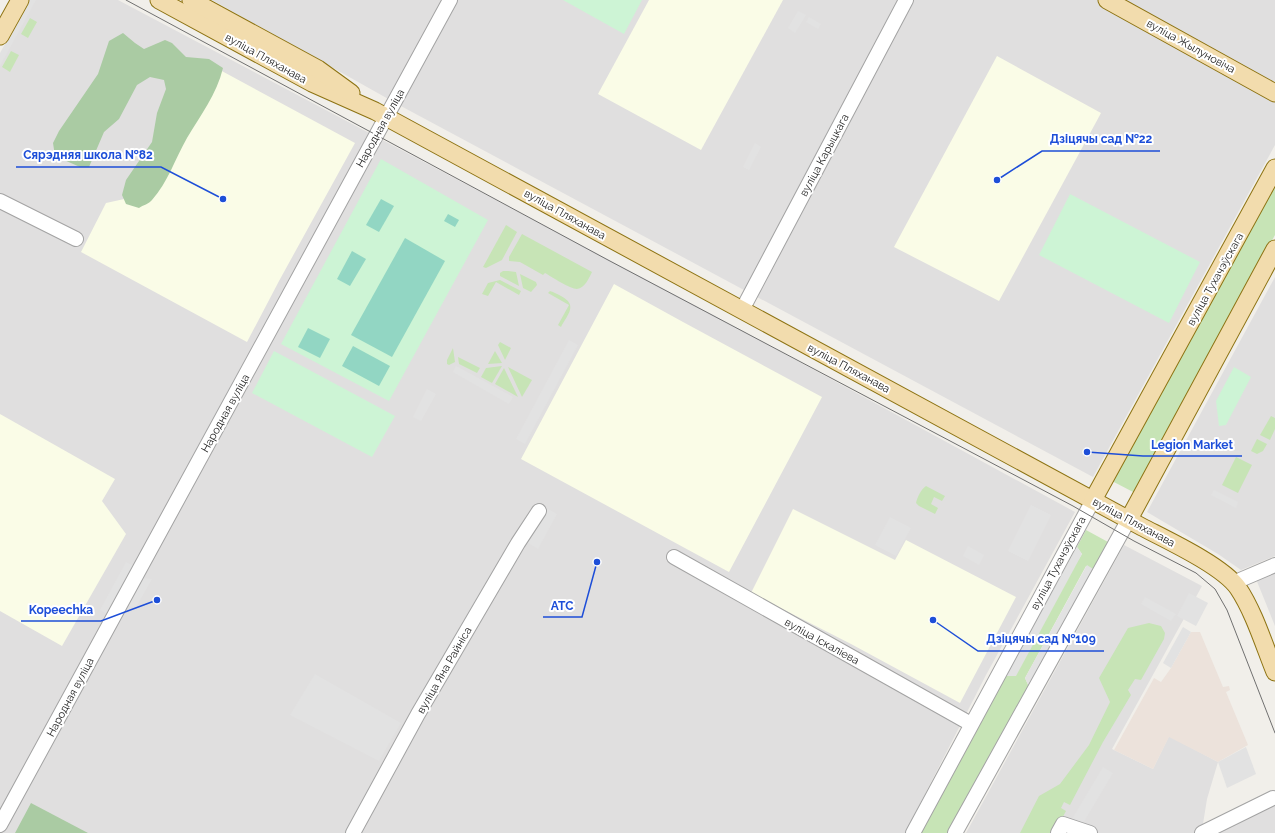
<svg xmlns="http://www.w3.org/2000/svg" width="1275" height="833" font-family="Raleway,sans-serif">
  <rect width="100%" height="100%" fill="#f1efea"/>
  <g fill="#e0dfdf">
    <path d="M34 0H118L717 317 1075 512 986 675 905 833H0V61Z"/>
    <path d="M212 0H1275V145L1093 477 399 105Z"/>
    <path d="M1275 277V556L1241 570 1218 554 1147 512Z"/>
    <path d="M1124 545 1202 586 1112 749 1153 769 1169 736 1218 762 1207 799 1202 830 1203 833H966Z"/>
    <path d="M1275 571V626L1256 579Z"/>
    <path d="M1275 801V833H1209Z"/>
  </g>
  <g fill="#fafce7">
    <path d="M649 0H783L701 150 598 94Z"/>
    <path d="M997 56 1101 113 999 301 894 247Z"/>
    <path d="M207 63 355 143 279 281 247 342 81 252 106 203 138 196Z"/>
    <path d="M614 284 683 322 822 397 729 572 521 459Z"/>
    <path d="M0 414 115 479 102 501 126 534 62 646 0 611Z"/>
    <path d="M793 509 895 560 906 540 1016 597 960 703 851 644 751 593Z"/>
  </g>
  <path fill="#ece2db" d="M1191 632H1200L1223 687 1229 686 1230 690 1226 692 1248 745 1218 762 1169 737 1153 769 1114 750 1154 678 1161 682 1171 668Z"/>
  <g fill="#c7e4b6">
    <path d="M30 18 37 22 28 38 21 34Z"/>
    <path d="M11 51 19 55 10 72 2 67Z"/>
    <path d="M1275 182V235L1135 493 1112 481Z"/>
    <path d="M506 225 517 232 502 260 486 268 483 267Z"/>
    <path d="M522 234 592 272C589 278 585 288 577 289 570 289 552 277 545 273L543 275 520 262 509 261V257Z"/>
    <path d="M503 271H508L516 272 519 286 500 276V273Z"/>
    <path d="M520 274 536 282 537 285 531 292 523 288Z"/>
    <path d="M500 280 521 291 519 295 496 282 488 296 482 294 488 283Z"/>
    <path d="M550 291C554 292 557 294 561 296 578 305 568 314 561 327L558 325 569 305 548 293Z"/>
    <path d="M500 342 511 348 505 360 498 345Z"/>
    <path d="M453 348 455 362 449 365 447 364V360Z"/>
    <path d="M495 351 502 363 488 364Z"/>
    <path d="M458 357 480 368 477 373 459 364Z"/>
    <path d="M502 366 492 383 481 377 486 368Z"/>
    <path d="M508 367 532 380 522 397Z"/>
    <path d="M504 368 518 397 495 384Z"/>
    <path d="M1271 416 1275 418V429L1270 440 1260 435Z"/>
    <path d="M1257 439 1267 444 1263 451 1257 454 1251 451Z"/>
    <path d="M1236 457 1252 465 1238 493 1222 485Z"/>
    <path d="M926 486 945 496 942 501 934 497 931 504 938 508 935 514 919 506 916 503C917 498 921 489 926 486Z"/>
    <path d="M1086 530 1108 542 1093 569 1086 566 1025 678 1029 687 949 833H921L1005 676 1082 554 1077 547Z"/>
    <path d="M1149 623 1161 626 1165 633 1164 639 1141 680 1135 679 1128 690 1131 695 1103 742 1070 805 1064 802 1061 808 1066 811 1054 833H1020L1039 796 1060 784 1089 745 1110 702 1099 678 1128 628Z"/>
  </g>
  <g fill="#aacba3">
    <path d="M123 33 135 43 144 49 165 40 172 43 186 57 209 59 223 68C217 94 200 116 187 138 175 159 168 182 152 200 149 204 143 205 139 208L126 204 122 195 126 180 152 142 157 113 166 89 164 80 150 77 137 85 119 119 104 132 89 167H80L55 156 53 143 59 131 98 74 109 41Z"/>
    <path d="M31 803 88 833H15Z"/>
  </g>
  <g fill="#cdf4d5">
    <path d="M563 0H642L624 34Z"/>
    <path d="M381 159 488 220 389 401 281 344Z"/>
    <path d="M1070 194 1200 262 1169 323 1039 255Z"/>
    <path d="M274 351 395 416 372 457 252 393Z"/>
    <path d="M1234 367 1251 377 1226 425 1219 426 1216 401Z"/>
  </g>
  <g fill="#92d6c3">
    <path d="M381 199 394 206 379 232 366 225Z"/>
    <path d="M448 214 459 220 455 227 444 221Z"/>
    <path d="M405 238 445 261 392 357 351 335Z"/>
    <path d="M352 251 366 259 350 286 337 279Z"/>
    <path d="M308 328 330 339 320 358 298 347Z"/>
    <path d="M353 346 390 366 379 386 342 366Z"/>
  </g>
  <g fill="#e2e2e2">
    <path d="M29 0H36L0 66V53Z"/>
    <path d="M798 11 806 15 795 33 788 28Z"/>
    <path d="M809 17 821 24 818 29 806 22Z"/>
    <path d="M755 143 761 147 749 170 743 167Z"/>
    <path d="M569 340 578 345 525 444 516 439Z"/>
    <path d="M456 366 513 397 509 404 453 372Z"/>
    <path d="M427 389 436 394 421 421 413 417Z"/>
    <path d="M1214 490 1238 502 1236 508 1211 495Z"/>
    <path d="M537 503 557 514 538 549 518 537Z"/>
    <path d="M1031 505 1051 515 1028 561 1008 551Z"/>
    <path d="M890 517 911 528 896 556 875 545Z"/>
    <path d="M968 546 984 555 979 565 963 556Z"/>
    <path d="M1077 547 1082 554 1016 676H1005Z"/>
    <path d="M126 562 134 566 108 615 100 610Z"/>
    <path d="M1087 565 1093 569 1029 687 1025 678Z"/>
    <path d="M142 578 152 579 136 607 127 606Z"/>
    <path d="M1189 593 1208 603 1196 626 1177 616Z"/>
    <path d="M1145 597 1176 614 1171 621 1141 604Z"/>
    <path d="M1183 627 1191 632 1171 668 1163 663Z"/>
    <path d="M315 674 401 723 379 761 290 715Z"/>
    <path d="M1246 747 1256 774 1227 788 1218 762Z"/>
    <path d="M1103 767 1113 773 1082 825 1072 819Z"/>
  </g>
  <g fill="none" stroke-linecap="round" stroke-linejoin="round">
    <defs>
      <g id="minor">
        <path d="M0 201 76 239"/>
        <path d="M742 310 906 0"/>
        <path d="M674 557 971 724"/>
        <path d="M1233 583 1275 565"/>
        <path d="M0 825 450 0"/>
        <path d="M353 833 418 714 518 543 539 511"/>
        <path d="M913 833 1093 500"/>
        <path d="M955 833 1129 519"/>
        <path d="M1058 833 1063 824 1090 833"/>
        <path d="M1202 833 1273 798"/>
      </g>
      <g id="major">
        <path d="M159 0 312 83 375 111 1142 527C1167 540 1223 566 1238 588 1254 612 1264 645 1275 672"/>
        <path d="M191 0 318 69 351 93"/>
        <path d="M1107 0 1275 93"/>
        <path d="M0 36 20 0"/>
        <path d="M1093 500 1275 168"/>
        <path d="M1129 519 1275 249"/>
      </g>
    </defs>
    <use href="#minor" stroke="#a3a3a3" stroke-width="16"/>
    <use href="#major" stroke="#8d7312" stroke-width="19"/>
    <use href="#minor" stroke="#fff" stroke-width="14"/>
    <use href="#major" stroke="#f2dcad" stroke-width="17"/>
    <path stroke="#707070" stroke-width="1" d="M126 0 608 260 1073 506 1134 541 1196 573 1215 589 1227 610 1275 733"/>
  </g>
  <g text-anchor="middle" stroke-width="4" stroke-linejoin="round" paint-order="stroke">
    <g font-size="11" fill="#222" stroke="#fff">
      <text transform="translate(1191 46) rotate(29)" y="4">вуліца Жылуновіча</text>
      <text transform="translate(266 58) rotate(29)" y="4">вуліца Пляханава</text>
      <text transform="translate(380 128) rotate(-61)" y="4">Народная вуліца</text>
      <text transform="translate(824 155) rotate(-62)" y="4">вуліца Карыцкага</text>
      <text transform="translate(565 214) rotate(29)" y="4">вуліца Пляханава</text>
      <text transform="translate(1215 279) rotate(-61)" y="4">вуліца Тухачэўскага</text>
      <text transform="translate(849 368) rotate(28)" y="4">вуліца Пляханава</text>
      <text transform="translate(225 413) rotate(-61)" y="4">Народная вуліца</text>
      <text transform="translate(1134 522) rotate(28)" y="4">вуліца Пляханава</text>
      <text transform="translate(1058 563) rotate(-62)" y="4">вуліца Тухачэўскага</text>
      <text transform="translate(822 641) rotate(29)" y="4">вуліца Іскаліева</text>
      <text transform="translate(444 670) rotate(-60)" y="4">вуліца Яна Райніса</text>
      <text transform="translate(70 697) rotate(-62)" y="4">Народная вуліца</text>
    </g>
  </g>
  <path fill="none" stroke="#1d4ed8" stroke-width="1.5" d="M997 180L1042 151H1160M223 199L161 167H16M1087 452L1143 456H1242M597 562L582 617H543M157 600L101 621H21M933 620L978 651H1104"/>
  <g fill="#1d4ed8" stroke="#fff" stroke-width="1.5">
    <circle cx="997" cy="180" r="4"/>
    <circle cx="223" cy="199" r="4"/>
    <circle cx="1087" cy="452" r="4"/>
    <circle cx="597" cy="562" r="4"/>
    <circle cx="157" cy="600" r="4"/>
    <circle cx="933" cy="620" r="4"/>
  </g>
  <g font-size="12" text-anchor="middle" font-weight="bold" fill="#1d4ed8" stroke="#fff" stroke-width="4" stroke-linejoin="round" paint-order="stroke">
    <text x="1101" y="143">Дзіцячы сад №22</text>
    <text x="88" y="159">Сярэдняя школа №82</text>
    <text x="1192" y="449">Legion Market</text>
    <text x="562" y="610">АТС</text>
    <text x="61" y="614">Kopeechka</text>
    <text x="1041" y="643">Дзіцячы сад №109</text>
  </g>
</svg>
